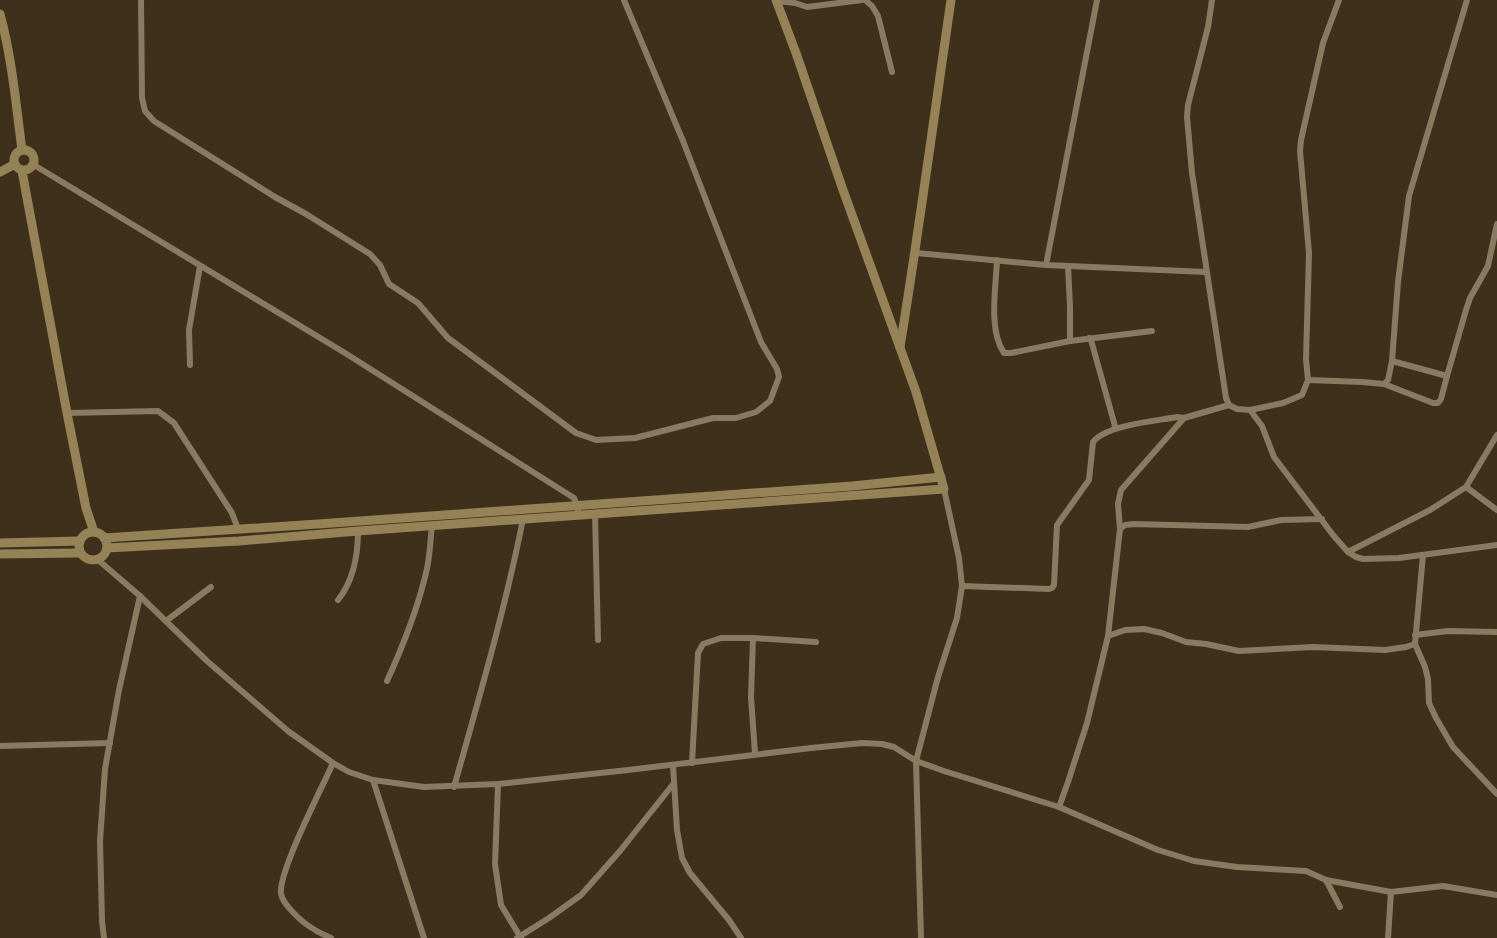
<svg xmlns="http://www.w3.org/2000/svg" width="1497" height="938" font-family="'Titillium Web',sans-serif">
  <rect width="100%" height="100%" fill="#3e301a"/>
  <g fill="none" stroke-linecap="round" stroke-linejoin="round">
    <g stroke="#8a7a62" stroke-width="6">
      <path d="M141 0 142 98 145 111 154 121 275 197 306 214 370 254 380 265 389 284 418 303 448 338 576 433 596 440 635 438 713 418H736L756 412 770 401 779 377 777 369 761 342 683 141 624 0"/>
      <path d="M865 0 872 6 878 16 892 72"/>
      <path d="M1212 0 1208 27 1188 105 1187 117 1192 173 1226 398 1229 405 1237 409 1250 410 1262 426 1274 457 1333 535 1348 552 1356 557 1363 559 1399 558 1497 545"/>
      <path d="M777 1 795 3 807 7 862 0"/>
      <path d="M34 165 345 353 574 498 577 505 579 516"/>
      <path d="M916 253 1046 265 1206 272"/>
      <path d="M997 260C996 287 988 330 1004 353H1011L1070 341V307L1068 266"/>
      <path d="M1046 265 1097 0"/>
      <path d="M1089 338 1091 340 1115 426 1114 429"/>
      <path d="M1070 341 1152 331"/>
      <path d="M1392 361 1447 376 1466 310 1470 298 1488 266 1497 224"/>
      <path d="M190 365 189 330 200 266"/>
      <path d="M1308 380 1362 382 1384 384 1388 380 1392 361 1398 282 1409 196 1467 0"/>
      <path d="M1384 384 1433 403H1438L1441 399 1447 376"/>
      <path d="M1250 410 1283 403 1302 395 1308 380 1306 359 1309 253 1300 151 1301 140 1323 43 1339 0"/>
      <path d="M67 413 158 411 174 423 232 513 238 529"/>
      <path d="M1466 487 1497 510"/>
      <path d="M595 514 598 640"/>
      <path d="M1120 529 1118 504 1121 490 1184 418"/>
      <path d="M1348 552 1430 510 1466 487 1497 435"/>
      <path d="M1423 555 1415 644 1425 667 1428 679 1429 703 1436 718 1453 747 1497 794"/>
      <path d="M97 559 140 596 207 661 288 731 333 763 349 772 373 780 424 787 498 784 628 770 811 748 862 743 882 744 894 747 916 761 944 771 1059 807 1158 850 1194 861 1237 867 1306 871 1326 880 1391 892 1443 886 1497 895"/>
      <path d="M962 586 1049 589 1052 588 1054 585 1057 525 1089 480 1093 442C1106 425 1156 421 1177 417L1184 418 1229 405"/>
      <path d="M338 600C354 580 358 555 358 531"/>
      <path d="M166 621 211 587"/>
      <path d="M1415 635 1448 631 1497 632"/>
      <path d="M1108 636 1125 630 1144 629 1162 633 1186 642 1206 644 1239 651 1313 647 1385 650 1406 647 1415 644"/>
      <path d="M753 638 751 697 755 754"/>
      <path d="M387 681C403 646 417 611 426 573 430 558 430 542 432 526"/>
      <path d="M0 746 110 743"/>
      <path d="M692 763 698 653 703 644 721 638H753L816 642"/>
      <path d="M673 765 677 830 682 858 690 873 729 920 741 938"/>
      <path d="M373 780 424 938"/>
      <path d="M498 784 495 864 501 905 521 938"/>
      <path d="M454 787C479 698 505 610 523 519"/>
      <path d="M1059 807 1068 782 1087 723 1108 636 1120 529 1125 525 1134 524 1248 527 1281 520 1322 519"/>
      <path d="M1326 880 1340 907"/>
      <path d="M104 938 102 921 100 841 105 769 119 690 140 596"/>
      <path d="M331 938C325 935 317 932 312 928 303 923 283 905 281 894 278 872 322 788 333 763"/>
      <path d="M517 938 549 918 581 895 620 851 674 783"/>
      <path d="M921 938 916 761 938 677 957 618 962 586 959 558 944 489"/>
      <path d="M1388 938 1391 892"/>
    </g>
    <g stroke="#958257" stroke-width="9">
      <path d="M0 14C12 58 16 105 22 150"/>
      <circle cx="24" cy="160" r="10"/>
      <path d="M22 171 67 413 86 508 94 532"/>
      <path d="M0 172 15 164"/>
      <path d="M900 347C919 231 934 116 951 0"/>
      <circle cx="93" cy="546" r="14"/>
      <path d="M104 538 318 524 852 486 941 477"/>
      <path d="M0 543 80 541"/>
      <path d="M107 548 239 541 358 531 944 489 916 392 843 190 796 53 776 0"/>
      <path d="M0 554 80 553"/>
    </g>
  </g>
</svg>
